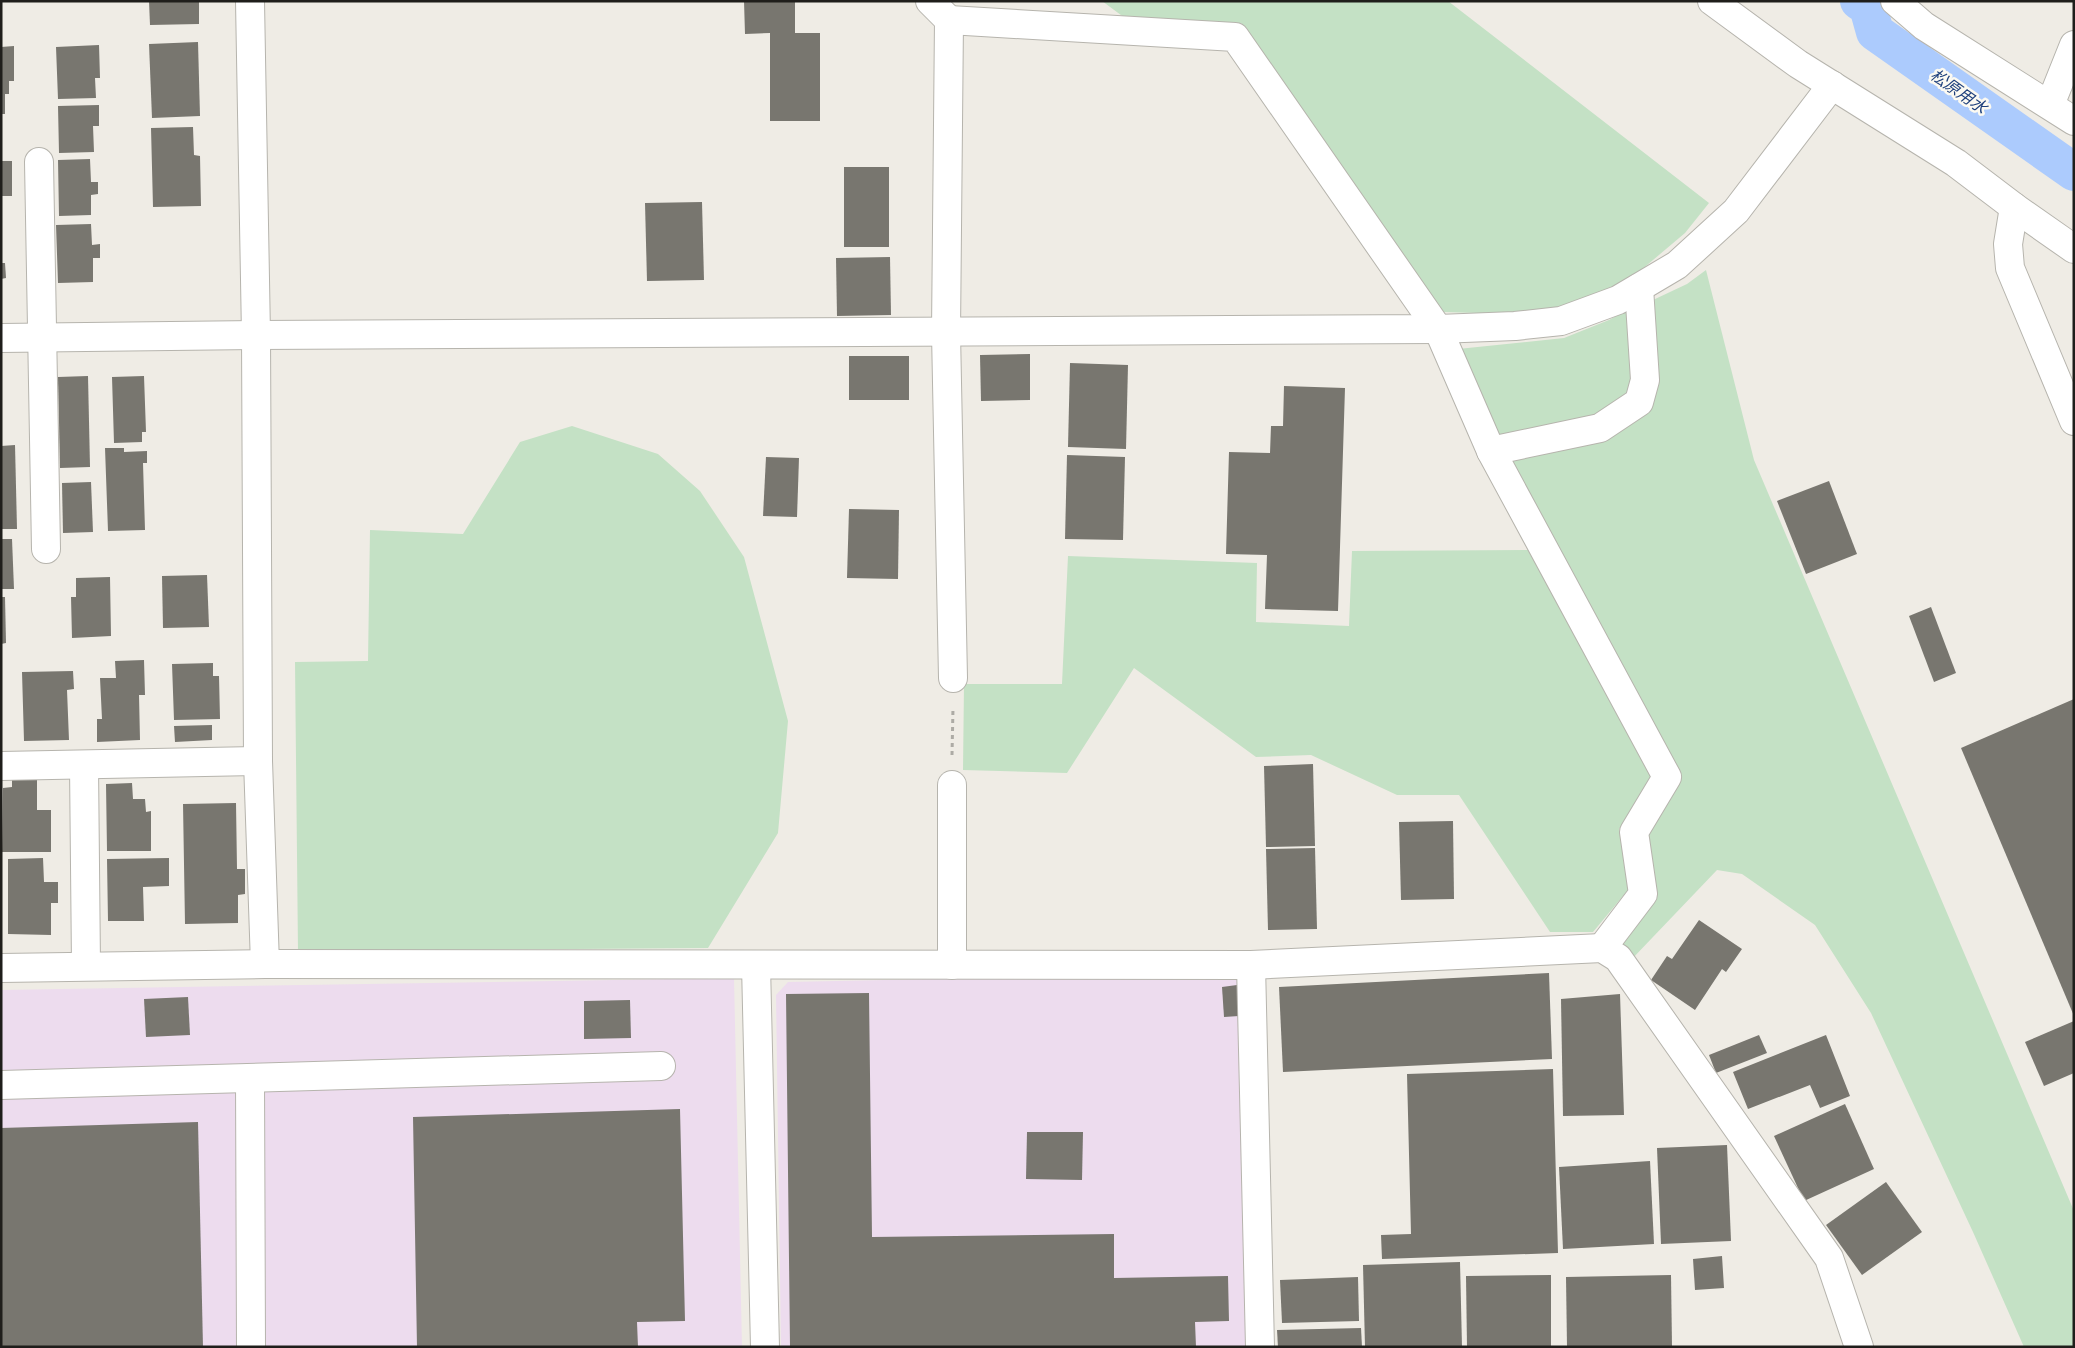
<svg xmlns="http://www.w3.org/2000/svg" width="2075" height="1348" font-family="Jost,'Noto Sans JP',sans-serif">
  <rect width="100%" height="100%" fill="#efece5"/>
  <g fill="#eddcee">
    <path d="M1230 973 1244 983 1248 1347H781L776 995 788 982Z"/>
    <path d="M734 978 742 1347H1V990Z"/>
  </g>
  <g fill="#c4e1c5">
    <path d="M1102 1H1448L1709 203 1685 233 1640 271 1609 292 1561 311 1514 314 1442 312 1241 23 1129 21Z"/>
    <path d="M1706 270 1754 460 2074 1211V1347H2024L1973 1232 1871 1013 1815 925 1742 874 1717 870 1631 960 1612 946 1651 895 1641 832 1676 776 1505 459 1646 407 1653 300 1687 284Z"/>
    <path d="M1629 309 1634 378 1625 395 1598 419 1495 439 1458 349 1564 338 1609 320Z"/>
    <path d="M572 426 658 454 700 491 744 557 788 721 778 833 708 948 298 951 295 662 368 661 370 530 463 534 520 442Z"/>
    <path d="M1532 550 1653 778 1619 829 1628 890 1593 932H1550L1459 795H1397L1311 755 1256 757 1134 668 1067 773 963 770 964 684H1062L1068 556 1257 563 1256 622 1349 626 1352 551Z"/>
  </g>
  <g fill="none" stroke-linecap="round" stroke-linejoin="round">
    <path stroke="#accbfd" stroke-width="38" d="M1859 1 1868 7 1875 32 2074 172"/>
  </g>
  <g fill="#78766f">
    <path d="M149 1H199V24L150 25Z"/>
    <path d="M744 1H795V33H820V121H770V33L745 34Z"/>
    <path d="M198 42 200 116 152 118 149 44Z"/>
    <path d="M99 45 100 78H95L96 98 58 99 56 47Z"/>
    <path d="M14 46V81H9V94H5V114H1V47Z"/>
    <path d="M99 105V126H93L94 152 59 153 58 106Z"/>
    <path d="M193 127 194 155 200 156 201 206 153 207 151 128Z"/>
    <path d="M90 159 91 182H98V194L91 195V215L59 216 58 160Z"/>
    <rect x="1" y="161" width="11" height="35"/>
    <rect x="844" y="167" width="45" height="80"/>
    <path d="M702 202 704 280 647 281 645 203Z"/>
    <path d="M91 224 92 245 100 244V258H93V282L58 283 56 225Z"/>
    <path d="M890 257 891 315 837 316 836 258Z"/>
    <path d="M1 263H5L6 278 1 279Z"/>
    <path d="M1030 354V400L981 401 980 355Z"/>
    <rect x="849" y="356" width="60" height="44"/>
    <path d="M1070 363 1128 365 1126 449 1068 447Z"/>
    <path d="M88 376 90 467 60 468 58 377Z"/>
    <path d="M144 376 146 432H142V442L114 443 112 377Z"/>
    <path d="M1284 386 1345 388 1338 611 1265 609 1267 555 1226 554 1229 452 1270 453 1271 426H1283Z"/>
    <path d="M15 445 17 529H1V446Z"/>
    <path d="M105 448H124V452L147 451V463H143L145 530 108 531Z"/>
    <path d="M1067 455 1125 457 1123 540 1065 539Z"/>
    <path d="M766 457 799 458 797 517 763 516Z"/>
    <path d="M1829 481 1857 554 1806 574 1777 501Z"/>
    <path d="M91 482 93 532 63 533 62 483Z"/>
    <path d="M849 509 899 510 898 579 847 578Z"/>
    <path d="M1 539H12L14 589H1Z"/>
    <path d="M207 575 209 627 163 628 162 576Z"/>
    <path d="M110 577 111 636 72 638 71 597H76V578Z"/>
    <path d="M1 597H5L6 643 1 644Z"/>
    <path d="M1931 607 1956 673 1934 682 1909 616Z"/>
    <path d="M144 660 145 695H139L140 740 97 742V719H102L100 678H116L115 661Z"/>
    <path d="M213 663V676H219L220 719 174 720 172 664Z"/>
    <path d="M73 671 74 689 67 690 69 740 24 741 22 672Z"/>
    <path d="M2074 699V1016L1961 748Z"/>
    <path d="M212 725V740L175 742 174 726Z"/>
    <path d="M1313 764 1315 846 1266 847 1264 766Z"/>
    <path d="M12 780H37V810H51V852H2L3 788 12 787Z"/>
    <path d="M132 783 133 799H145L146 812 151 811V851H107L106 784Z"/>
    <path d="M236 803 237 869H245V894L238 895V923L185 924 183 804Z"/>
    <path d="M1453 821 1454 899 1401 900 1399 822Z"/>
    <path d="M1315 848 1317 929 1268 930 1266 849Z"/>
    <path d="M43 858 44 882H58V903H51V935L8 934V859Z"/>
    <path d="M169 858V886L143 887 144 921H108L107 859Z"/>
    <path d="M1699 920 1742 949 1726 972 1722 969 1695 1010 1651 980 1667 956 1672 959Z"/>
    <path d="M1549 973 1552 1059 1283 1072 1279 987Z"/>
    <path d="M1237 985 1239 1016 1224 1017 1222 987Z"/>
    <path d="M869 993 872 1237 1114 1234V1278L1228 1276 1229 1321 1195 1322 1196 1347H790L786 994Z"/>
    <path d="M1620 994 1624 1115 1563 1116 1561 999Z"/>
    <path d="M188 997 190 1035 146 1037 144 999Z"/>
    <path d="M630 1000 631 1038 584 1039V1001Z"/>
    <path d="M2074 1021V1073L2044 1086 2025 1042Z"/>
    <path d="M1759 1035 1767 1053 1716 1073 1709 1055Z"/>
    <path d="M1826 1035 1850 1096 1820 1108 1810 1085 1748 1109 1733 1072Z"/>
    <path d="M1553 1069 1558 1253 1382 1259 1381 1235 1411 1234 1407 1074Z"/>
    <path d="M1845 1104 1874 1169 1804 1201 1774 1136Z"/>
    <path d="M680 1109 685 1321 637 1322 638 1347H417L413 1117Z"/>
    <path d="M198 1122 203 1347H1V1128Z"/>
    <path d="M1027 1132H1083L1082 1180 1026 1179Z"/>
    <path d="M1727 1145 1731 1241 1661 1244 1657 1148Z"/>
    <path d="M1650 1161 1654 1244 1563 1249 1559 1167Z"/>
    <path d="M1886 1182 1922 1232 1862 1275 1826 1225Z"/>
    <path d="M1722 1256 1724 1288 1695 1290 1693 1259Z"/>
    <path d="M1460 1262 1462 1347H1365L1363 1265Z"/>
    <path d="M1551 1275V1347H1467L1466 1276Z"/>
    <path d="M1671 1275 1672 1347H1567L1566 1277Z"/>
    <path d="M1358 1277 1359 1321 1282 1323 1280 1280Z"/>
    <path d="M1361 1328 1362 1347H1278L1277 1330Z"/>
  </g>
  <g fill="none" stroke-linecap="round" stroke-linejoin="round">
    <defs>
      <g id="minor">
        <path d="M250 1 256 335 258 761 265 964"/>
        <path d="M930 1 949 20 946 333 953 678"/>
        <path d="M1712 1 1798 64 1956 163 2014 207 2074 249"/>
        <path d="M1895 1 1924 26 2074 121"/>
        <path d="M949 20 1235 37 1438 329 1491 451 1667 777 1634 832 1643 894 1602 948"/>
        <path d="M2050 105 2074 45"/>
        <path d="M39 162 46 549"/>
        <path d="M2014 207 2008 244 2010 268 2074 421"/>
        <path d="M1 338 256 335 1438 329 1515 326 1561 321 1618 300 1677 265 1736 211 1832 85"/>
        <path d="M1491 451 1600 428 1639 402 1645 380 1639 288"/>
        <path d="M84 765 86 966"/>
        <path d="M1 766 258 761"/>
        <path d="M756 965 765 1347"/>
        <path d="M952 965V785"/>
        <path d="M1251 965 1260 1347"/>
        <path d="M1 968 265 964 1251 965 1602 948 1618 958 1829 1258 1859 1347"/>
        <path d="M250 1078 251 1347"/>
        <path d="M1 1085 661 1066"/>
      </g>
    </defs>
    <use href="#minor" stroke="#b6b4ad" stroke-width="30"/>
    <path stroke="#adaba5" stroke-width="3" stroke-dasharray="4 4" stroke-linecap="butt" d="M952 755 953 708"/>
    <use href="#minor" stroke="#fff" stroke-width="28"/>
  </g>
  <g text-anchor="middle" stroke-width="5" stroke-linejoin="round" paint-order="stroke">
    <g font-size="16" font-style="italic" fill="#1e407c" stroke="#fcfaf2">
      <text transform="translate(1959 91) rotate(35)" y="6">松原用水</text>
    </g>
  </g>
  <rect width="2075" height="1348" fill="none" stroke="#1f1e1b" stroke-width="5"/>
</svg>
